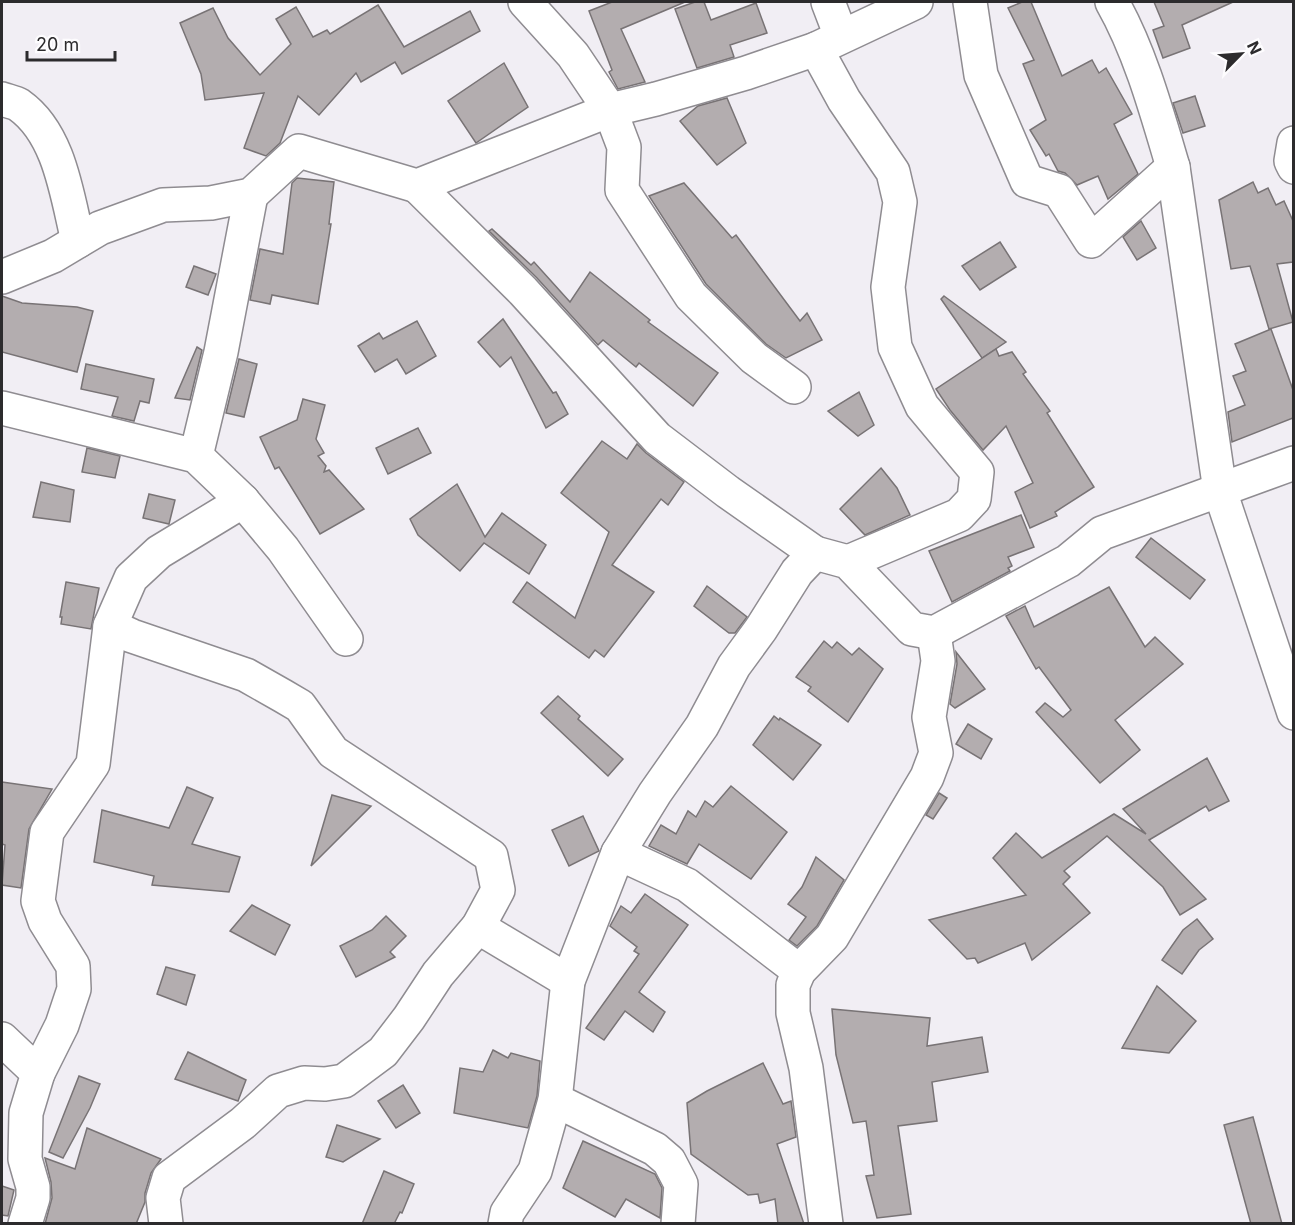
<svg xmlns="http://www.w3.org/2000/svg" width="1295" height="1225" font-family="Inter,sans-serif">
  <rect width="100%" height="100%" fill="#f1eef4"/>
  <g fill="#b3adaf" stroke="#787375" stroke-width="1.5">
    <path d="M612 2H685L621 29 645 82 618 89 609 72 612 70 589 11Z"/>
    <path d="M695 2H704L711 20 756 3 767 33 730 45 734 57 697 68 675 9Z"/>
    <path d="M1022 2H1031L1062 76 1092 60 1099 73 1106 68 1132 114 1114 124 1138 174 1108 199 1098 176 1077 185 1065 173 1058 171 1049 154 1046 156 1030 130 1046 120 1023 64 1034 60 1008 8Z"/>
    <path d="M1154 2H1233L1182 25 1190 48 1163 58 1153 30 1164 26Z"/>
    <path d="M378 5 404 47 470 11 480 31 402 74 395 62 361 82 356 73 319 115 298 96 280 143 266 156 244 148 264 93 205 100 201 74 180 23 213 8 228 38 260 75 291 44 276 19 296 7 313 37 327 30 330 34Z"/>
    <path d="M504 63 528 107 476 143 448 101Z"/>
    <path d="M1195 96 1205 126 1183 133 1173 103Z"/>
    <path d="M727 98 746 143 717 165 680 121 698 106Z"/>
    <path d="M297 178 334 182 329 224H331L318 304 272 295 270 304 250 300 260 249 283 254 292 183Z"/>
    <path d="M1253 182 1258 193 1268 188 1276 205 1284 201 1293 221V262L1277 264 1293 322 1269 329 1250 266 1231 269 1219 200Z"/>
    <path d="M684 183 732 238 736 235 800 321 807 313 822 340 786 358 766 344 706 284 649 196Z"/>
    <path d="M1141 221 1156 248 1137 260 1123 237Z"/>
    <path d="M492 229 531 265 534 262 570 302 590 272 650 320 648 322 718 373 693 406 639 363 636 367 603 340 598 345 537 278 489 231Z"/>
    <path d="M1000 242 1016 267 980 290 962 266Z"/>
    <path d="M194 266 216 274 208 295 186 287Z"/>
    <path d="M2 296 22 303 77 307 93 311 77 372 2 352Z"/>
    <path d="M944 296 1006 342 982 358 941 299Z"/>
    <path d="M503 319 553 393 556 392 568 414 546 428 511 357 500 367 478 342Z"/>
    <path d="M417 321 436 356 406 374 397 359 375 372 358 346 379 333 383 339Z"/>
    <path d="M1271 329 1293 390V418L1232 442 1228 412 1245 405 1233 376 1246 371 1235 344Z"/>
    <path d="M197 347 202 350 190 400 175 398Z"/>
    <path d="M996 349 999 356 1012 352 1026 372 1023 374 1050 411 1047 413 1094 487 1055 512 1057 516 1030 528 1015 492 1033 483 1006 426 983 450 950 410 936 389Z"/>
    <path d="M239 359 257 364 244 417 226 413Z"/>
    <path d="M86 364 154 379 149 403 140 401 134 421 112 416 118 397 81 389Z"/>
    <path d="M859 392 874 425 858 436 828 411Z"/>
    <path d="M303 399 325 405 316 439 324 453 318 456 326 466 324 472 329 470 364 509 320 534 279 467 275 469 260 437 297 420Z"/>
    <path d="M418 428 431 453 388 474 376 448Z"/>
    <path d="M602 441 627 459 637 444 646 453 684 482 668 505 661 499 612 565 654 592 604 657 595 650 589 658 513 602 527 582 575 618 609 532 561 493Z"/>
    <path d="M87 448 120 456 115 478 82 472Z"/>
    <path d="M881 468 897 488 910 515 865 535 840 509Z"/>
    <path d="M41 482 74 490 70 522 33 517Z"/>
    <path d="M457 484 485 537 502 513 546 545 529 574 484 543 460 571 418 535 410 519Z"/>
    <path d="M149 494 175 500 169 524 143 518Z"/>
    <path d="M1021 515 1034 547 1008 557 1012 566 1008 568 1010 571 952 602 929 551Z"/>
    <path d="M1151 538 1205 580 1190 599 1136 557Z"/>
    <path d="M66 582 99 588 91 629 61 624 62 617H60Z"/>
    <path d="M707 586 747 617 735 633H729L694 606Z"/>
    <path d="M1109 587 1145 647 1155 637 1183 664 1115 720 1140 750 1100 783 1036 712 1045 703 1063 717 1071 710 1039 667 1036 669 1006 616 1025 606 1034 627Z"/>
    <path d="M824 641 832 648 837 642 852 655 859 648 883 669 848 722 808 691 811 687 796 677Z"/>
    <path d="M956 652 985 689 955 708 950 704 957 664Z"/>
    <path d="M558 696 580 716 578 719 623 759 608 776 541 713Z"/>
    <path d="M774 716 779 720 780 718 821 745 793 780 753 745Z"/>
    <path d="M968 724 992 739 981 759 956 744Z"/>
    <path d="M1207 758 1229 801 1209 811 1206 806 1149 840 1206 899 1180 915 1163 887 1107 836 1064 871 1070 877 1063 884 1090 913 1032 960 1025 943 978 963 975 958 967 959 929 920 1026 895 993 858 1016 833 1042 858 1114 814 1146 834 1123 809Z"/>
    <path d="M2 782 52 789 29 829 21 888 2 885 5 845 2 844Z"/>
    <path d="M731 786 787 832 751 879 699 844 687 864 649 846 661 825 676 834 688 811 696 817 705 801 713 807Z"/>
    <path d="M187 787 213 798 192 844 240 857 229 892 152 885 154 876 94 862 102 810 169 828Z"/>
    <path d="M939 793 947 798 933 819 926 815Z"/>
    <path d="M332 795 371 806 311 866Z"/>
    <path d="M583 816 599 851 569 866 552 830Z"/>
    <path d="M816 857 844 880 817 926 797 946 789 940 806 917 788 904 802 887Z"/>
    <path d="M645 894 688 925 639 992 665 1012 653 1032 625 1011 604 1040 586 1028 639 954 634 951 637 947 610 926 621 906 631 913Z"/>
    <path d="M252 905 290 925 275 955 230 931Z"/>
    <path d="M386 916 406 936 390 952 395 957 356 977 340 946 372 930Z"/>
    <path d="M1197 919 1213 939 1199 950 1182 974 1162 960 1183 930Z"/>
    <path d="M166 967 195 975 186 1005 157 994Z"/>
    <path d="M1157 986 1196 1021 1169 1053 1122 1048Z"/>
    <path d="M832 1009 930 1018 927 1046 982 1037 988 1072 932 1082 937 1121 898 1126 911 1214 877 1218 866 1176 874 1175 866 1121 853 1123 836 1055Z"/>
    <path d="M493 1050 508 1058 511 1053 540 1061 537 1096 528 1128 454 1113 460 1068 483 1072Z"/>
    <path d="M188 1052 246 1080 238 1101 175 1079Z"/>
    <path d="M763 1063 783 1104 791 1101 796 1137 777 1144 804 1224H778L775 1199 760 1203 758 1194 748 1195 691 1154 687 1103 707 1091Z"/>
    <path d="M79 1076 100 1084 90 1108 63 1158 49 1152Z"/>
    <path d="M403 1085 420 1113 396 1128 378 1101Z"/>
    <path d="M1253 1117 1282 1224H1251L1224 1125Z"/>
    <path d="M337 1125 380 1139 343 1162 326 1157Z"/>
    <path d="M87 1128 161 1159 151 1173 145 1193V1202L136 1224H45L52 1198 51 1182 45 1158 75 1169Z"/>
    <path d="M583 1141 655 1174 662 1188 660 1218 626 1199 615 1217 563 1188Z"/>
    <path d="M384 1171 414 1184 402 1213 400 1212 394 1224H362Z"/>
    <path d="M2 1186 14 1190 8 1216 2 1215Z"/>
  </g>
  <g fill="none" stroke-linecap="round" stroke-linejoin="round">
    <defs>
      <g id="minor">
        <path d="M525 2 573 55 610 110 624 147 622 190 691 296 754 358 794 387"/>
        <path d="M828 2 841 36"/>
        <path d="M970 2 981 75 1027 181 1059 191 1091 241 1173 167"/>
        <path d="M1112 2C1140 51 1157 113 1173 167L1220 491 1294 713"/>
        <path d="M816 49 844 100 893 172 900 202 888 287 895 347 922 406 977 472 974 499 959 515 848 562"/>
        <path d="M2 99C7 101 14 102 19 105 60 134 67 196 78 241"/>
        <path d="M1294 143 1291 161 1294 167"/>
        <path d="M417 186 523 291 657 438 728 492 815 553"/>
        <path d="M2 277 53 256 100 228 163 205 211 203 251 195 299 151 417 186 610 110 656 99 746 73 816 49 916 2"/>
        <path d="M2 408 196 456 243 501 159 552 131 578 110 626 93 764 47 832 38 901 45 921 73 966 74 989 62 1025 38 1073"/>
        <path d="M196 456 221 352 251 195"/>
        <path d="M243 501 283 549 346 639"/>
        <path d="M110 626 132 636 246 675 283 696 300 706 333 752 491 856 498 890 478 927 438 974 409 1018 383 1052 344 1081 325 1084 304 1083 278 1091 243 1123 169 1178 163 1198 166 1224"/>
        <path d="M618 853 687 885 799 971"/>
        <path d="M478 927 568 981"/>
        <path d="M2 1039 38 1073 26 1113 25 1159 33 1187V1198L25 1224"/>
        <path d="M555 1100 655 1149 669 1161 681 1184 678 1224"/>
        <path d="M505 1224 507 1213 535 1171 555 1100 568 981 618 853 655 793 702 726 734 666 761 629 797 572 815 553 848 562 912 629 934 633 1068 561 1102 533 1294 463"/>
        <path d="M826 1224 806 1068 793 1013V985L799 971 832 937 927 777 936 753 929 717 938 661 934 633"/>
      </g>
    </defs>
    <use href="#minor" stroke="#8f8c91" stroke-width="36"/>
    <use href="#minor" stroke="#fff" stroke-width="33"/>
  </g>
  <rect width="1295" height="1225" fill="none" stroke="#2c2b2d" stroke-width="6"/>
  <g transform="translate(1241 54) rotate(65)" stroke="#fdfcfe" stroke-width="4.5" paint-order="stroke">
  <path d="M0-4.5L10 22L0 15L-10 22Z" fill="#2c2b2d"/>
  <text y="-9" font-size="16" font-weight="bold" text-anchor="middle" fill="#2c2b2d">N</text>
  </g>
  <path d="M27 51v9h88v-9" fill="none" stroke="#2c2b2d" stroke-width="3"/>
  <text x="36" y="51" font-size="18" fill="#2c2b2d" stroke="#fdfcfe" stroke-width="4.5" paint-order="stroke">20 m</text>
</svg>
